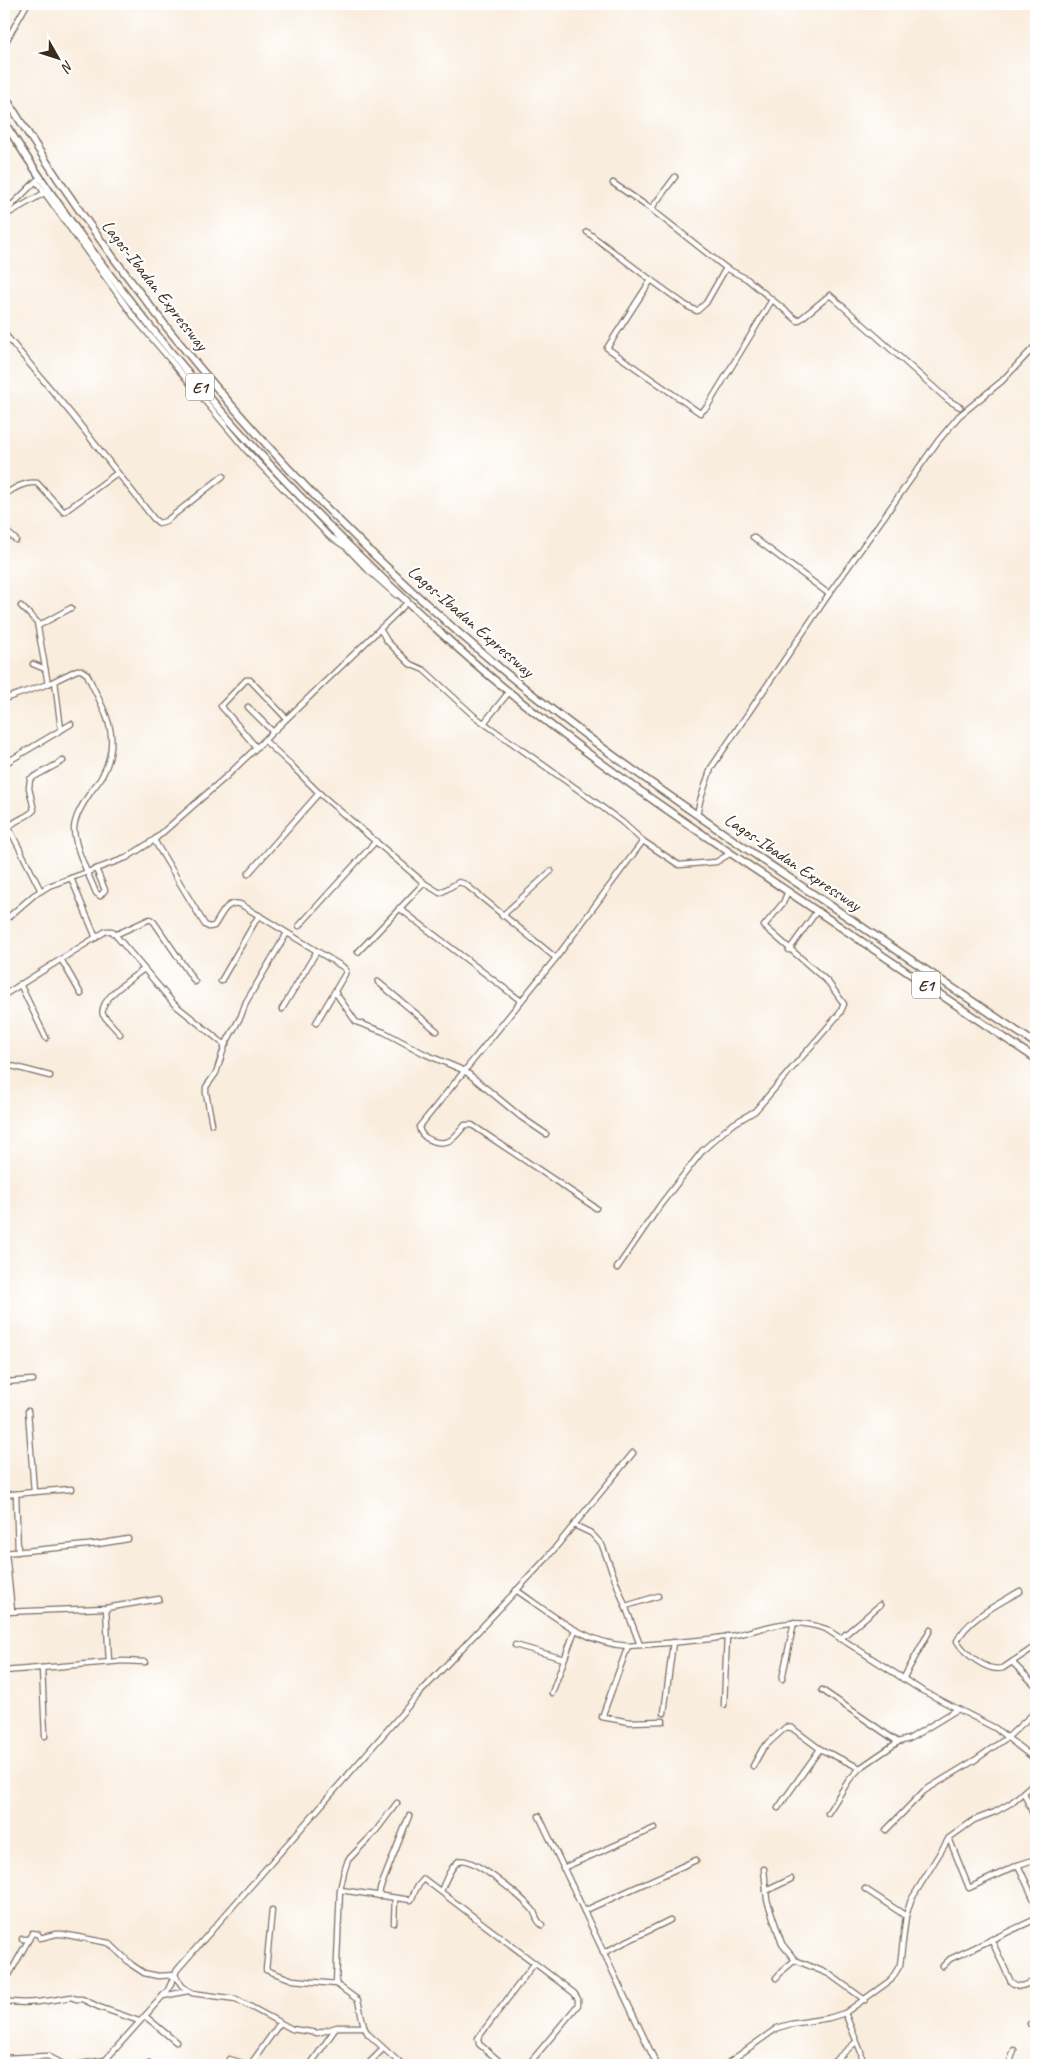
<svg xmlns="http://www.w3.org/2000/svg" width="1040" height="2069" font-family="Caveat,sans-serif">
  <rect width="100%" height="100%" fill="#fff"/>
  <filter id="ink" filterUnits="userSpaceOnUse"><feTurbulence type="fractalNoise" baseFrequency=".02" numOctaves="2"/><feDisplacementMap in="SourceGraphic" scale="10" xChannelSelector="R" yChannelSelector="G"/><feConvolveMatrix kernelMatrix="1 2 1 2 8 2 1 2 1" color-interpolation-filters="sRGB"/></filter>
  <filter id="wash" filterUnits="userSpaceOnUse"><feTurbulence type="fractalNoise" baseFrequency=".0096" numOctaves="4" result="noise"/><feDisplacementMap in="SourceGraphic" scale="20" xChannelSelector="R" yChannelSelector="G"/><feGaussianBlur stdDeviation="1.12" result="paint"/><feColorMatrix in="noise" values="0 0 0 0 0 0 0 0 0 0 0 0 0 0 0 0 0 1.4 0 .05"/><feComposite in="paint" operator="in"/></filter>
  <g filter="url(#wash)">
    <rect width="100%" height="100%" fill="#f9edde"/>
  </g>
  <g filter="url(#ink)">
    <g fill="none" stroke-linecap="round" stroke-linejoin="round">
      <defs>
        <g id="minor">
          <path d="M4 45 27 4"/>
          <path d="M36 181 134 317 247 451 329 536 346 547 368 570 396 595"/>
          <path d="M613 183 651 209 726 268 747 279 798 321 830 295 948 400 960 407"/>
          <path d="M4 198 11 206"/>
          <path d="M651 209 675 177"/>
          <path d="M4 213 37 180"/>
          <path d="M4 216 46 192"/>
          <path d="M587 232 651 280 687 306 697 311 706 303 726 268"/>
          <path d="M651 280 607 348 700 413 707 407 772 300"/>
          <path d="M4 333 73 416 154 519 159 523 166 521 223 476"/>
          <path d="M4 495C13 489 25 481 37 483L64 512 117 473"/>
          <path d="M4 529 16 540"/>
          <path d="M753 537 829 594"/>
          <path d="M21 606 37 622 48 684"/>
          <path d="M38 626 71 608"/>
          <path d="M380 629 387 641 410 664 424 670 474 716 587 796 622 822 643 841 679 865 716 862 731 853"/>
          <path d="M33 664 45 669"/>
          <path d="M55 681 61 730"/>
          <path d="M4 699 48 684 77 670H81L87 674C104 712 124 736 101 778 98 783 93 788 90 793 83 804 75 816 74 828 74 847 89 875 96 893L100 896 105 890 96 869"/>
          <path d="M248 707 272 731"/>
          <path d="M484 723 509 692"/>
          <path d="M264 740 290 764 319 793 424 883 440 893 459 882 465 884 556 958"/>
          <path d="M256 747 221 706 246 680H250L286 718"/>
          <path d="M4 764 71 724"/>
          <path d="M697 815 700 801 711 768 829 594 938 441 959 416 1002 381 1036 345"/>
          <path d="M154 840 205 925 209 927 214 926C222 915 225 901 240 904L343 967 346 970 345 974 316 1023"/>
          <path d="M248 874 319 793"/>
          <path d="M71 878 96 938"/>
          <path d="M41 891 9 828C13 820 27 818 34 810L29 788 30 779 63 761"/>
          <path d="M399 908 521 1001"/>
          <path d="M502 916 551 871"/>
          <path d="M4 921 34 895 49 886 126 858 154 840 228 775 408 602"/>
          <path d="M299 926 376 841"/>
          <path d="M117 934 150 919 154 922 195 982"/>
          <path d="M789 950 817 911"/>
          <path d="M358 952 424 883"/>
          <path d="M61 959 81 994"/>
          <path d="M221 981 259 915"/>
          <path d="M378 982 437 1031"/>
          <path d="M20 984 46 1038"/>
          <path d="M335 992 356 1022 384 1032 425 1054 465 1071 521 1117 546 1134"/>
          <path d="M4 995 106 931H112L174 1004 225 1045"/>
          <path d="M282 1009 317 951"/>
          <path d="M120 1034 103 1015C98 999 132 978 144 969"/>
          <path d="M4 1064 50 1076"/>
          <path d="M212 1124 206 1093V1087L216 1073 225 1045 241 1016 246 1002 287 933"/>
          <path d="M596 1208 472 1125H465C461 1130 456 1136 451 1140 440 1146 421 1140 419 1127L556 958 643 841"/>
          <path d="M617 1268 661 1204 703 1150 730 1126 755 1111 840 1013 844 1004 828 982 764 926 783 903 788 891"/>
          <path d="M4 1382 33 1380"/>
          <path d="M34 1492 71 1489"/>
          <path d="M16 1494 18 1552"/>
          <path d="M4 1495 34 1492 28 1411"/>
          <path d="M574 1525 591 1533 602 1545 640 1645"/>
          <path d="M4 1553 98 1544 128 1539"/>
          <path d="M6 1553 12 1611"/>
          <path d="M516 1590C550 1613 585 1644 628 1646 660 1643 692 1642 724 1637 765 1631 783 1614 826 1629L921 1690 995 1728 1036 1760"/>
          <path d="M1020 1591C999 1604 968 1618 957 1641 964 1653 988 1673 1003 1668L1036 1646"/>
          <path d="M626 1606 658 1596"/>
          <path d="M106 1608 109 1662"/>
          <path d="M4 1612 106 1608 159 1599"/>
          <path d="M840 1639 880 1605"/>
          <path d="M515 1645 564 1659"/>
          <path d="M628 1646 602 1717 630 1722 663 1721"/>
          <path d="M1012 1662 1036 1686"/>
          <path d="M42 1668 45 1736"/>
          <path d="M4 1671 123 1661 145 1662"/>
          <path d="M782 1679 794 1622"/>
          <path d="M903 1679 930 1630"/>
          <path d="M822 1690 898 1742"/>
          <path d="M552 1693 575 1630"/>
          <path d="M724 1705 727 1636"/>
          <path d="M664 1713 673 1642"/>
          <path d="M753 1766 763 1748 786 1727 792 1728 820 1749 860 1768"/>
          <path d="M1024 1793 1036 1821"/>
          <path d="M778 1808 820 1749"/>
          <path d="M828 1813 849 1780 860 1768 898 1742 909 1739 958 1709"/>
          <path d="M539 1816 657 2065"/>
          <path d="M886 1830 924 1791 975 1760 1008 1737 1036 1711"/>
          <path d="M949 1838 969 1888 1018 1865 1036 1859"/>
          <path d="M1018 1865 1036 1904"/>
          <path d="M563 1868 655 1828"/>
          <path d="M764 1869 767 1900 782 1944 795 1960 829 1974 865 2000"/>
          <path d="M865 1889 906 1916"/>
          <path d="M340 1890 411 1900 417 1887 424 1879 574 1993 578 1999V2005L528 2065"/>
          <path d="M441 1891C445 1882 450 1867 459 1861 472 1855 523 1899 532 1909 537 1915 535 1920 542 1925"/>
          <path d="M766 1891 791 1879"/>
          <path d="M379 1896 380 1889 409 1816"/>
          <path d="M272 1910 266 1970 293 1980 336 1984 340 1890 344 1872 348 1860 375 1832 397 1803"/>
          <path d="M584 1911 696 1860"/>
          <path d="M394 1923 395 1898"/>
          <path d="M22 1939H29L32 1933 38 1934 40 1938 56 1934H62L109 1943 132 1965 144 1973 158 1976 175 1975 182 1986 192 1993 236 1999 292 2029 318 2033 337 2027H364"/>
          <path d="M991 1939 1011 1982C1020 1990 1027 1984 1036 1980"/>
          <path d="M603 1953 670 1920"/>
          <path d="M943 1966 950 1959 1036 1919"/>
          <path d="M776 1978 782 1971 795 1960"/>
          <path d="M4 1984 29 1939"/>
          <path d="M336 1984 358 2000 364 2027 368 2034 402 2065"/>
          <path d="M163 1996 188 1991"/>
          <path d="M4 2001C26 2005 49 2001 71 1997L76 1999H82L99 2007 139 2021"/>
          <path d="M845 2013 861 2052 863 2065"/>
          <path d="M145 2016 176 2042"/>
          <path d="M1030 2024 1036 2022"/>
          <path d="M4 2058 48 2056 65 2065"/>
          <path d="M229 2059 250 2065"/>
          <path d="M74 2065 105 2060 108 2065"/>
          <path d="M101 2065 168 1990 177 1970 418 1695 546 1559 633 1453"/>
          <path d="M148 2065 149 2064"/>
          <path d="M250 2065 280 2023"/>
          <path d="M310 2065 336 2028"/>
          <path d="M367 2065 383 2049"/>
          <path d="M504 2065 479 2044 478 2038 534 1964"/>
          <path d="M725 2065 777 2028 791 2024 829 2018 845 2013 891 1980 900 1965 906 1916 911 1900 949 1838 974 1820 995 1812 1011 1803 1036 1781"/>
          <path d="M830 2065 856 2042"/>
          <path d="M1009 2065 1014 2050"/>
        </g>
        <g id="highway">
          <path d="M4 95C138 314 309 510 506 673 598 748 696 815 794 881 875 936 956 990 1036 1044"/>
          <path d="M4 122C108 287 236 438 377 573 418 612 459 651 503 687 598 765 700 833 802 901 880 953 958 1007 1036 1059"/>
        </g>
      </defs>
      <use href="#minor" stroke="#7e6e61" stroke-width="7"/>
      <use href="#highway" stroke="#7e6e61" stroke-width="9"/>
      <use href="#minor" stroke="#fff" stroke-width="4.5"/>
      <use href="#highway" stroke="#fff" stroke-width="6"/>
    </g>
  </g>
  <g text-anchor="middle" stroke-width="4.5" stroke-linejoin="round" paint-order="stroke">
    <g fill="#fff" stroke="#766a62" stroke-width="1">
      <rect x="186" y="373.5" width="28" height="27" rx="4"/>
      <rect x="912" y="971.5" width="28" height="27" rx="4"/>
    </g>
    <g font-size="16" font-weight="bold" fill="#3b2a1e">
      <text x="200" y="393">E1</text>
      <text x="926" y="991">E1</text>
    </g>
    <g font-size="18" fill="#3b2a1e" stroke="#fff">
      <text transform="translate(155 285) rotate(52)" y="6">Lagos-Ibadan Expressway</text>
      <text transform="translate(471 621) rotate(41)" y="6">Lagos-Ibadan Expressway</text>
      <text transform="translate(793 862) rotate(34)" y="6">Lagos-Ibadan Expressway</text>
    </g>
  </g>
  <rect width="1040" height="2069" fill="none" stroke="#fff" stroke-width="20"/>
  <g transform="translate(58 58) rotate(129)" stroke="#ffffff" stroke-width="4" paint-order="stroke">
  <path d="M0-4L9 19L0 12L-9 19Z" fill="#3b2a1e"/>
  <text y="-8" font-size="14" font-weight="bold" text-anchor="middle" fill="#3b2a1e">N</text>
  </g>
</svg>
